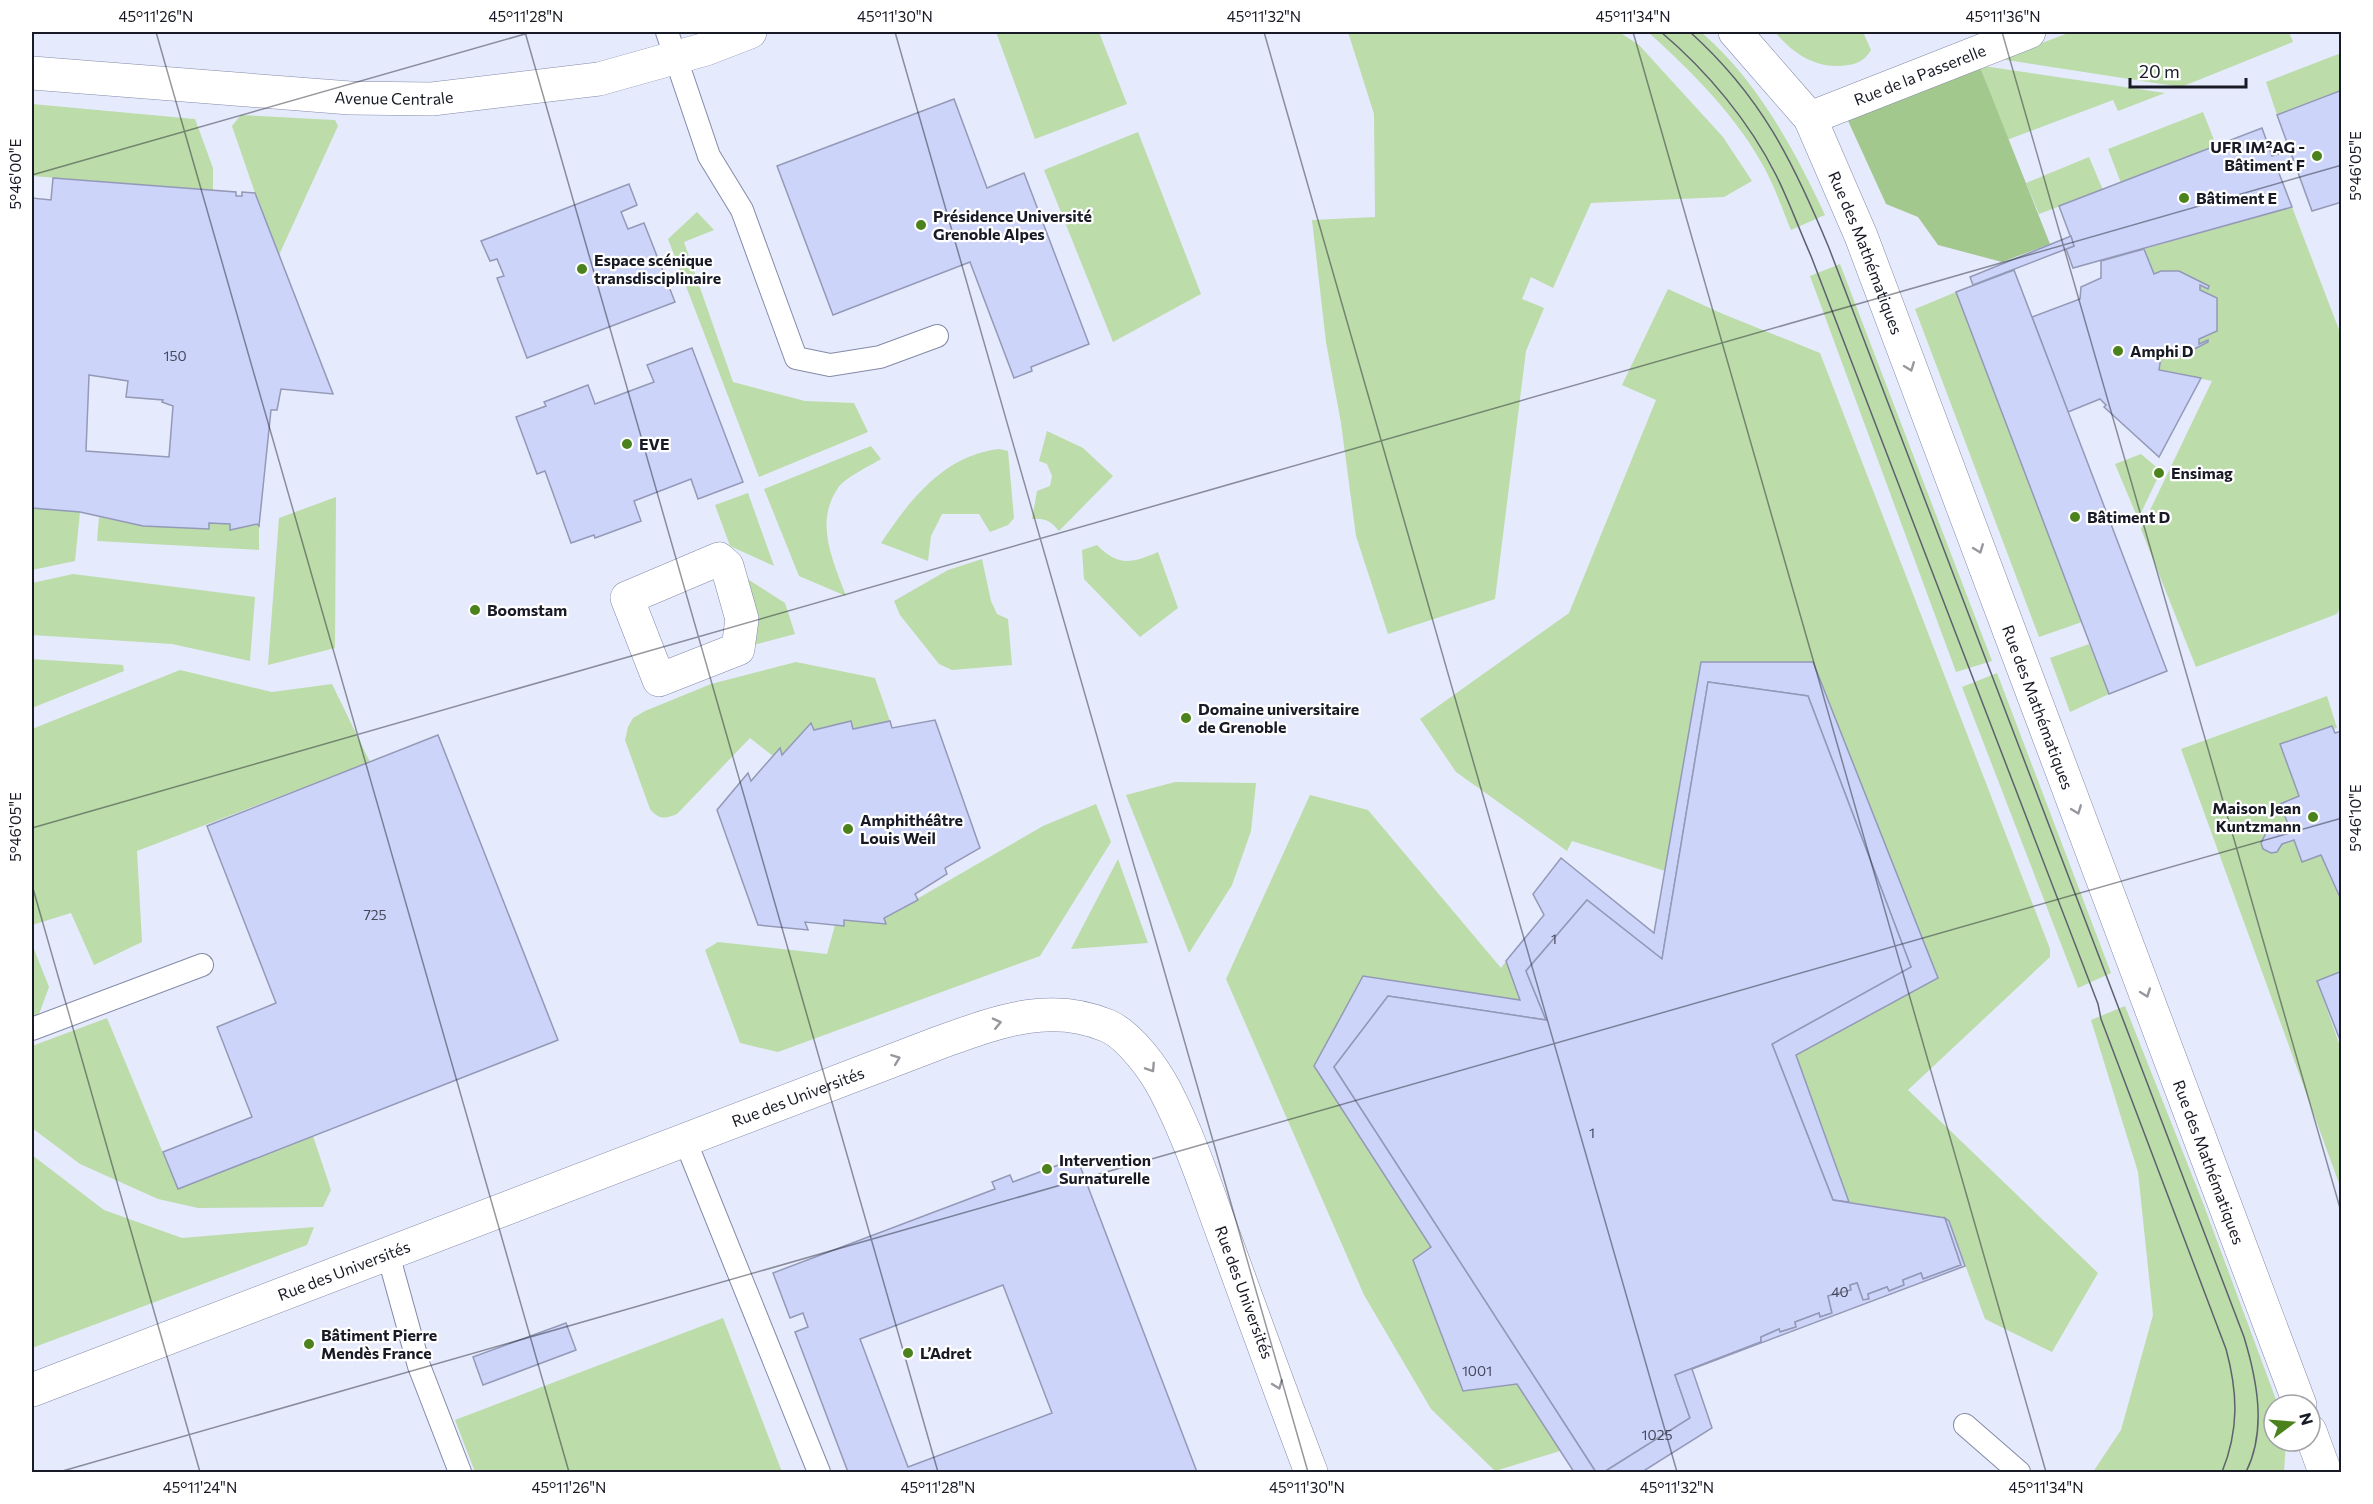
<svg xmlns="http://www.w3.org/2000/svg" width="2373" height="1504" font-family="Commissioner,sans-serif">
  <rect width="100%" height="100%" fill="#e6eafd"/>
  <g fill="#bcdcaa">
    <path d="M996 32H1099L1127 104 1035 139Z"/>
    <path d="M1348 32H1619L1639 45 1723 137 1752 181 1724 197 1591 203 1553 288 1531 277 1522 299 1544 308 1526 351 1495 599 1388 634 1356 536 1341 423 1326 342 1312 220 1375 217 1374 114Z"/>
    <path d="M1648 32H1701C1757 80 1794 149 1825 215L1791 230C1783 211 1776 190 1766 171 1738 117 1692 72 1648 32Z"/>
    <path d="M1775 32H1863L1871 50C1866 59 1858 64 1848 65 1818 70 1794 55 1775 32Z"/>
    <path d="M2071 32H2289L2293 42 2181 87 2000 59Z"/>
    <path d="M2341 53V90L2277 115 2266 82Z"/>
    <path d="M1983 66 2165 93 2118 111 2113 100 2007 140 1980 67Z"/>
    <path d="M32 104 195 119 213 168V190L32 176Z"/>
    <path d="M2203 112 2216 145 2121 183 2108 149Z"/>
    <path d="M241 115 335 120 338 126 279 255 255 193 232 126Z"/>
    <path d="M1138 132 1201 294 1113 342 1044 170Z"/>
    <path d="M2089 157 2103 190 2039 214 2026 183Z"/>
    <path d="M2292 207 2341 335 2342 603 2337 614 2196 667 2141 529 2212 381 2159 370 2161 357H2179L2208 342V341L2199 344V339L2217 330V298L2200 290V285L2208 286 2154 274 2144 249Z"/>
    <path d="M697 212 714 230 684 242 733 382 805 401 854 403 868 432 759 477 668 239Z"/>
    <path d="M1840 264 1992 661 1956 672 1810 276Z"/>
    <path d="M1668 289 1723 314 1820 353 2050 949V957L1908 1090 2098 1273 2052 1352 1985 1319 1949 1221 1945 1218 1849 1202 1796 1055 1938 978 1813 663 1701 662 1665 871 1572 841 1567 851 1456 772 1420 719 1569 613 1656 400 1622 385Z"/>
    <path d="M1956 292 2082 622 2039 637 1915 309Z"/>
    <path d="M1047 431 1083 448 1113 476 1059 531C1051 521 1045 518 1032 519L1037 491 1050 486 1052 476 1047 464 1039 461Z"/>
    <path d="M871 446 881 459C870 466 844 478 838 488 814 523 833 560 846 596L799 576 764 489Z"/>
    <path d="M999 449 1008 451 1014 518 1008 525 990 532 979 514H942L931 536 928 561 881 543C909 501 944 455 999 449Z"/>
    <path d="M2141 454 2161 471 2138 519 2115 464Z"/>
    <path d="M748 493 774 566 730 546 715 505Z"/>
    <path d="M336 497 335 648 268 665 279 518Z"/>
    <path d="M32 508 80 512 75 561 32 570Z"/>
    <path d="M99 517 143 526 209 529V523L230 524 231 530 257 524 259 526V550L97 541Z"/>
    <path d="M1097 545C1118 567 1133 563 1158 552L1178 608 1140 637 1084 579 1082 550Z"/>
    <path d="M982 559 991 601 997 614 1008 619 1012 665 952 670 939 664 900 615 894 601 948 570Z"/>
    <path d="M727 566 785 603 795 634 738 649Z"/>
    <path d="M73 574 255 597 250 661 172 644 32 635V583Z"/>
    <path d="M2089 644 2109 694 2070 712 2050 658Z"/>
    <path d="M32 659 123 665 124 671 32 708Z"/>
    <path d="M796 662 875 678 890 721 853 729 814 730 811 723 782 755 773 756 750 738 677 814C665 819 659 820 650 809L625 740 628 727 633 718 645 711 711 684Z"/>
    <path d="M180 670 272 692 332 684 370 762 137 851 142 942 94 965 71 913 32 925V729Z"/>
    <path d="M1997 673 2111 973 2078 988 1962 687Z"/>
    <path d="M2327 696 2337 728 2280 744 2299 796 2280 804 2290 829 2278 834 2273 831 2266 833 2261 843 2263 849 2271 853 2277 852 2282 844 2294 840 2302 862 2321 855 2341 902V971L2317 981 2341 1049V1189L2181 749Z"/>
    <path d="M1175 782 1256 783 1251 831 1232 885 1189 953 1126 795Z"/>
    <path d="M1310 795 1368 810 1501 968 1506 961 1520 1000 1363 976 1314 1066 1431 1247 1413 1260 1463 1391 1517 1384 1560 1451 1495 1471 1431 1409 1364 1295 1226 979Z"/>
    <path d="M1096 804 1111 842 1040 956 778 1052 740 1043 705 950 718 942 827 954 835 925 844 926V920L886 924 884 918 1043 826Z"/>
    <path d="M1118 859 1148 943 1071 949Z"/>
    <path d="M32 944 49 987 39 1014 32 1017Z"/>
    <path d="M2125 1006 2203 1203 2278 1405H2274V1441H2286L2284 1472H2093L2121 1430 2153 1315 2138 1172 2091 1020Z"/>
    <path d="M107 1018 178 1189 313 1136 331 1190 323 1207 198 1208 158 1199 80 1164 32 1128V1046Z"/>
    <path d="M32 1155 104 1210 182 1238 314 1227 307 1245 32 1348Z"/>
    <path d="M723 1318 782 1472H475L455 1420Z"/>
  </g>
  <path fill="#a3c88e" d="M1980 67 2050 244 2002 262 1938 245 1918 217 1886 204 1844 112Z"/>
  <g fill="#ccd4fa" stroke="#9399b6" stroke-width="1.5" fill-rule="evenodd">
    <path d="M2342 90V202L2312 211 2277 115Z"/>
    <path d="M954 99 987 188 1024 173 1089 344 1031 367 1032 371 1014 378 970 262 833 315 777 166Z"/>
    <path d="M2262 128 2272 156 2290 150 2294 162 2277 168 2292 207 2073 268 2066 249 2074 246 2059 206Z"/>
    <path d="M53 178 236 192V196H242V192L255 193 333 394 281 389 277 410H271L259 526 257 524 230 530V524L209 523V529L143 526 80 512 32 508V198L51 200ZM89 375 128 381 126 397 163 400 162 402 173 406 169 457 86 451Z"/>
    <path d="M629 184 637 205 621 212 628 229 644 223 675 302 527 358 497 278 504 276 497 259 490 261 481 241Z"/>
    <path d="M2071 236 2074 246 1973 285 1970 277Z"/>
    <path d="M2144 249 2154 274 2161 271H2179L2209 286 2208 289 2200 285V290L2217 298V331L2199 339V344L2208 340V342L2179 357H2161L2159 370 2201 378 2159 457 2104 407 2106 405 2100 399 2068 412 2032 317 2080 299 2081 287 2101 278V261Z"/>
    <path d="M2014 270 2167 671 2109 694 1956 292Z"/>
    <path d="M692 348 743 482 698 499 691 479 634 501 641 521 595 538 594 535 571 543 545 471 537 474 516 417 546 406 544 402 588 385 595 404 654 382 647 365Z"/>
    <path d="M1701 662H1813L1938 978 1796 1055 1849 1202 1833 1200 1772 1044 1911 967 1808 696 1708 682 1662 959 1587 900 1526 971 1546 1020 1388 996 1334 1067 1596 1472H1574L1517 1384 1463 1391 1413 1260 1431 1247 1314 1066 1363 976 1520 1000 1506 961 1544 915 1533 894 1561 858 1654 933Z"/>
    <path d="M1708 682 1808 696 1911 967 1772 1044 1833 1200 1945 1218 1961 1265 1923 1279 1921 1273 1903 1280 1904 1285 1889 1291 1887 1287 1868 1294 1869 1299 1863 1300 1857 1283 1850 1285 1851 1290 1828 1296 1832 1313 1820 1317 1819 1313 1795 1322 1796 1327 1780 1332 1779 1329 1761 1337V1342L1675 1375 1690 1418 1604 1472H1596L1334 1067 1388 996 1546 1020 1526 971 1587 900 1662 959Z"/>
    <path d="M935 720 980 848 945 868 947 874 915 894 918 900 884 918 886 924 844 920V926L805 922 808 930 758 925 717 810 748 773 751 781 780 748 782 755 811 723 814 730 851 721 853 729 890 721 892 728Z"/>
    <path d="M2332 726 2335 733 2342 731V902L2321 855 2302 862 2294 840 2282 844 2277 852 2271 853 2263 849 2261 843 2266 833 2273 831 2278 834 2290 829 2280 804 2299 796 2280 744Z"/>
    <path d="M438 735 558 1040 178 1189 163 1152 252 1117 217 1027 276 1003 207 826Z"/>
    <path d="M2342 971V1045L2317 981Z"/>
    <path d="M1077 1158 1197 1472H848L795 1332 808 1327 803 1313 790 1318 773 1273 995 1189 992 1182 1010 1175 1013 1182ZM1003 1285 1052 1413 908 1467 860 1339Z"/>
    <path d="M1945 1218 1949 1221 1965 1266 1692 1369 1712 1428 1642 1472H1604L1690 1418 1675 1375 1761 1342V1337L1779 1329 1780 1332 1796 1327 1795 1322 1819 1313 1820 1317 1832 1313 1828 1296 1851 1290 1850 1285 1857 1283 1863 1300 1869 1299 1868 1294 1887 1287 1889 1291 1904 1285 1903 1280 1921 1273 1923 1279 1961 1265Z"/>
    <path d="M566 1323 576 1350 483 1385 473 1357Z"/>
  </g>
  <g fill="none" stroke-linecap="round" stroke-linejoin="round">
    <defs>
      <g id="service">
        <path d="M667 32 709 156 742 210 796 358 830 365 880 357 937 336"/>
        <path d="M32 1029 202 965"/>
        <path d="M685 1140 819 1472"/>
        <path d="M388 1254 419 1366 460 1472"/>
        <path d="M1965 1425 2019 1472"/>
      </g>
      <path id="pedestrian" d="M719 559 727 566 742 619 738 649 659 680 627 598Z"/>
      <g id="minor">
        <path id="s1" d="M1735 32 1810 118 1861 236 2300 1405"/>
        <path id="s2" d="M32 73 350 98 432 99 599 79 706 49 750 32"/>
        <path id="s3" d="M1810 118 2029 32"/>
        <path id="s4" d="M32 1390 941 1042C997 1022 1050 1001 1108 1026 1130 1036 1154 1069 1165 1090 1190 1138 1207 1191 1226 1242 1254 1319 1282 1396 1311 1472"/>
        <path d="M2310 1431 2325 1472"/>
      </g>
    </defs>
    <use href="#service" stroke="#848aa7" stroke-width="24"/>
    <use href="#pedestrian" stroke="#848aa7" stroke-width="34"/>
    <use href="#minor" stroke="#848aa7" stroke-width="34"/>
    <use href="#service" stroke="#fff" stroke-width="22"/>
    <use href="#pedestrian" stroke="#fff" stroke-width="33"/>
    <use href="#minor" stroke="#fff" stroke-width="33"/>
    <g stroke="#5e616e" stroke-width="1.5">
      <path d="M1661 32C1707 71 1749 121 1776 175 1789 201 1799 229 1811 256L2098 1004 2101 1019 2226 1349C2238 1393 2239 1430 2222 1472"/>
      <path d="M1690 32C1761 96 1793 161 1829 248L2244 1337C2257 1380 2267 1430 2246 1472"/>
    </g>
  </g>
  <defs><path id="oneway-chevron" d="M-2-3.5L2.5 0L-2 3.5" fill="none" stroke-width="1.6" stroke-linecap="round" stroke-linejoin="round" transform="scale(1.5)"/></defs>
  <g stroke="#97989d">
    <use href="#oneway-chevron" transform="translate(1910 367) rotate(69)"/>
    <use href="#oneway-chevron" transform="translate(1979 549) rotate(69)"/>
    <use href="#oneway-chevron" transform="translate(2077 810) rotate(69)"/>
    <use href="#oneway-chevron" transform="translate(2146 993) rotate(70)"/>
    <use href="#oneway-chevron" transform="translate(997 1023) rotate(-13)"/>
    <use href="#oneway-chevron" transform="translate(896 1059) rotate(-21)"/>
    <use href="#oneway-chevron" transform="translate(1151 1068) rotate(57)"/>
    <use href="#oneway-chevron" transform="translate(1278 1385) rotate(69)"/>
  </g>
  <path fill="none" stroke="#181a25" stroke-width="1.5" stroke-opacity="0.45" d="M156 32 569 1472M525 32 938 1472M895 32 1308 1472M1264 32 1677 1472M1633 32 2046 1472M2002 32 2342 1215M32 175 532 32M32 828 2342 165M32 885 200 1472M59 1472 2342 818M2335 1472 2342 1471"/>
  <g fill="#4b821b" stroke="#fff" stroke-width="2">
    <circle cx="2317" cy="156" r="6"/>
    <circle cx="2184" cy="198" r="6"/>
    <circle cx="921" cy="225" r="6"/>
    <circle cx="582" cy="269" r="6"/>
    <circle cx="2118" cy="351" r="6"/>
    <circle cx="627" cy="444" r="6"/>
    <circle cx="2159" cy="473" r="6"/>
    <circle cx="2075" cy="517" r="6"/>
    <circle cx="475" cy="610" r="6"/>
    <circle cx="1186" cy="718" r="6"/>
    <circle cx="2313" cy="817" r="6"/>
    <circle cx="848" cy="829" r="6"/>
    <circle cx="1047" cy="1169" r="6"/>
    <circle cx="309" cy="1344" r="6"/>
    <circle cx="908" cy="1353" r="6"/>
  </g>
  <g text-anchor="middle" stroke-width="4.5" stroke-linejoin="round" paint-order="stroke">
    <g font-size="14" fill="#45485a">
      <text x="175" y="361">150</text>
      <text x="375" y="920">725</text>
      <text x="1554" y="944">1</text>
      <text x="1592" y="1138">1</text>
      <text x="1840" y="1297">40</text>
      <text x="1477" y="1376">1001</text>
      <text x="1657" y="1440">1025</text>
    </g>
    <g font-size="16" fill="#181a25" stroke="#fff">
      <text dy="6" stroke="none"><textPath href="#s3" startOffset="118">Rue de la Passerelle</textPath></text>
      <text dy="6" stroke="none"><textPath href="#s2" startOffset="363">Avenue Centrale</textPath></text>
      <text dy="6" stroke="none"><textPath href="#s1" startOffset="260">Rue des Mathématiques</textPath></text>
      <text dy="6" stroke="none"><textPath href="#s1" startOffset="746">Rue des Mathématiques</textPath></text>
      <text dy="6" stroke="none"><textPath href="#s4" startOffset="820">Rue des Universités</textPath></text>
      <text dy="6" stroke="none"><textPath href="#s1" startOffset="1232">Rue des Mathématiques</textPath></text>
      <text dy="6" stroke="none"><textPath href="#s4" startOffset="334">Rue des Universités</textPath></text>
      <text dy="6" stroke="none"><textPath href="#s4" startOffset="1450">Rue des Universités</textPath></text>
    </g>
    <g font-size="16" font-weight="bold" fill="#181a25" stroke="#fff" text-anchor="start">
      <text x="2305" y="153" text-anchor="end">UFR IM²AG -<tspan x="2305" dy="18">Bâtiment F</tspan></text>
      <text x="2196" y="204">Bâtiment E</text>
      <text x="933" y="222">Présidence Université<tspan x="933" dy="18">Grenoble Alpes</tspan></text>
      <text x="594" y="266">Espace scénique<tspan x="594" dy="18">transdisciplinaire</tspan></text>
      <text x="2130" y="357">Amphi D</text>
      <text x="639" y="450">EVE</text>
      <text x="2171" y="479">Ensimag</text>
      <text x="2087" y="523">Bâtiment D</text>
      <text x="487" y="616">Boomstam</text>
      <text x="1198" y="715">Domaine universitaire<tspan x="1198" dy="18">de Grenoble</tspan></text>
      <text x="2301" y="814" text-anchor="end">Maison Jean<tspan x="2301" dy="18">Kuntzmann</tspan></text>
      <text x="860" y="826">Amphithéâtre<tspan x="860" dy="18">Louis Weil</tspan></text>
      <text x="1059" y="1166">Intervention<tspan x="1059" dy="18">Surnaturelle</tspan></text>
      <text x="321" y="1341">Bâtiment Pierre<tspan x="321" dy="18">Mendès France</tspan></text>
      <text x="920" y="1359">L’Adret</text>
    </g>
  </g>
  <rect width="2373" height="1504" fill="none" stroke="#ffffff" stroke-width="66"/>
  <g transform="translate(2292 1423) rotate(74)"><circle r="28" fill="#ffffff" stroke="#a3a3a8" stroke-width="1.5"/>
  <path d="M0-4.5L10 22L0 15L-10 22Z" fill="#4b821b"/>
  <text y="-9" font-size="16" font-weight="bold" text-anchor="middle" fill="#181a25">N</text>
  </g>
  <path d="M2130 78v9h116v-9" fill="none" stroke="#181a25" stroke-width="3"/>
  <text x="2139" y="78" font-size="18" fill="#181a25" stroke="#ffffff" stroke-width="4.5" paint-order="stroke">20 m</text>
  <rect x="33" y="33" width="2307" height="1438" fill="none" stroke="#181a25" stroke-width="2"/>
  <g font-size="15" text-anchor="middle" fill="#181a25">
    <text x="156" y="22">45°11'26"N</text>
    <text x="526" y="22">45°11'28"N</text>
    <text x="895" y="22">45°11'30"N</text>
    <text x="1264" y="22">45°11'32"N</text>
    <text x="1633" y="22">45°11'34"N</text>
    <text x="2003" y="22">45°11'36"N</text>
    <text transform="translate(2356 166) rotate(-90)" y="5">5°46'05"E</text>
    <text transform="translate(16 174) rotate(-90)" y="5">5°46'00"E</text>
    <text transform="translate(2356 818) rotate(-90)" y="5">5°46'10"E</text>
    <text transform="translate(16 827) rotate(-90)" y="5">5°46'05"E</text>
    <text x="200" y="1493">45°11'24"N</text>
    <text x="569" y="1493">45°11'26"N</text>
    <text x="938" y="1493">45°11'28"N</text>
    <text x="1307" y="1493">45°11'30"N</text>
    <text x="1677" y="1493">45°11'32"N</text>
    <text x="2046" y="1493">45°11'34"N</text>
  </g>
</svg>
